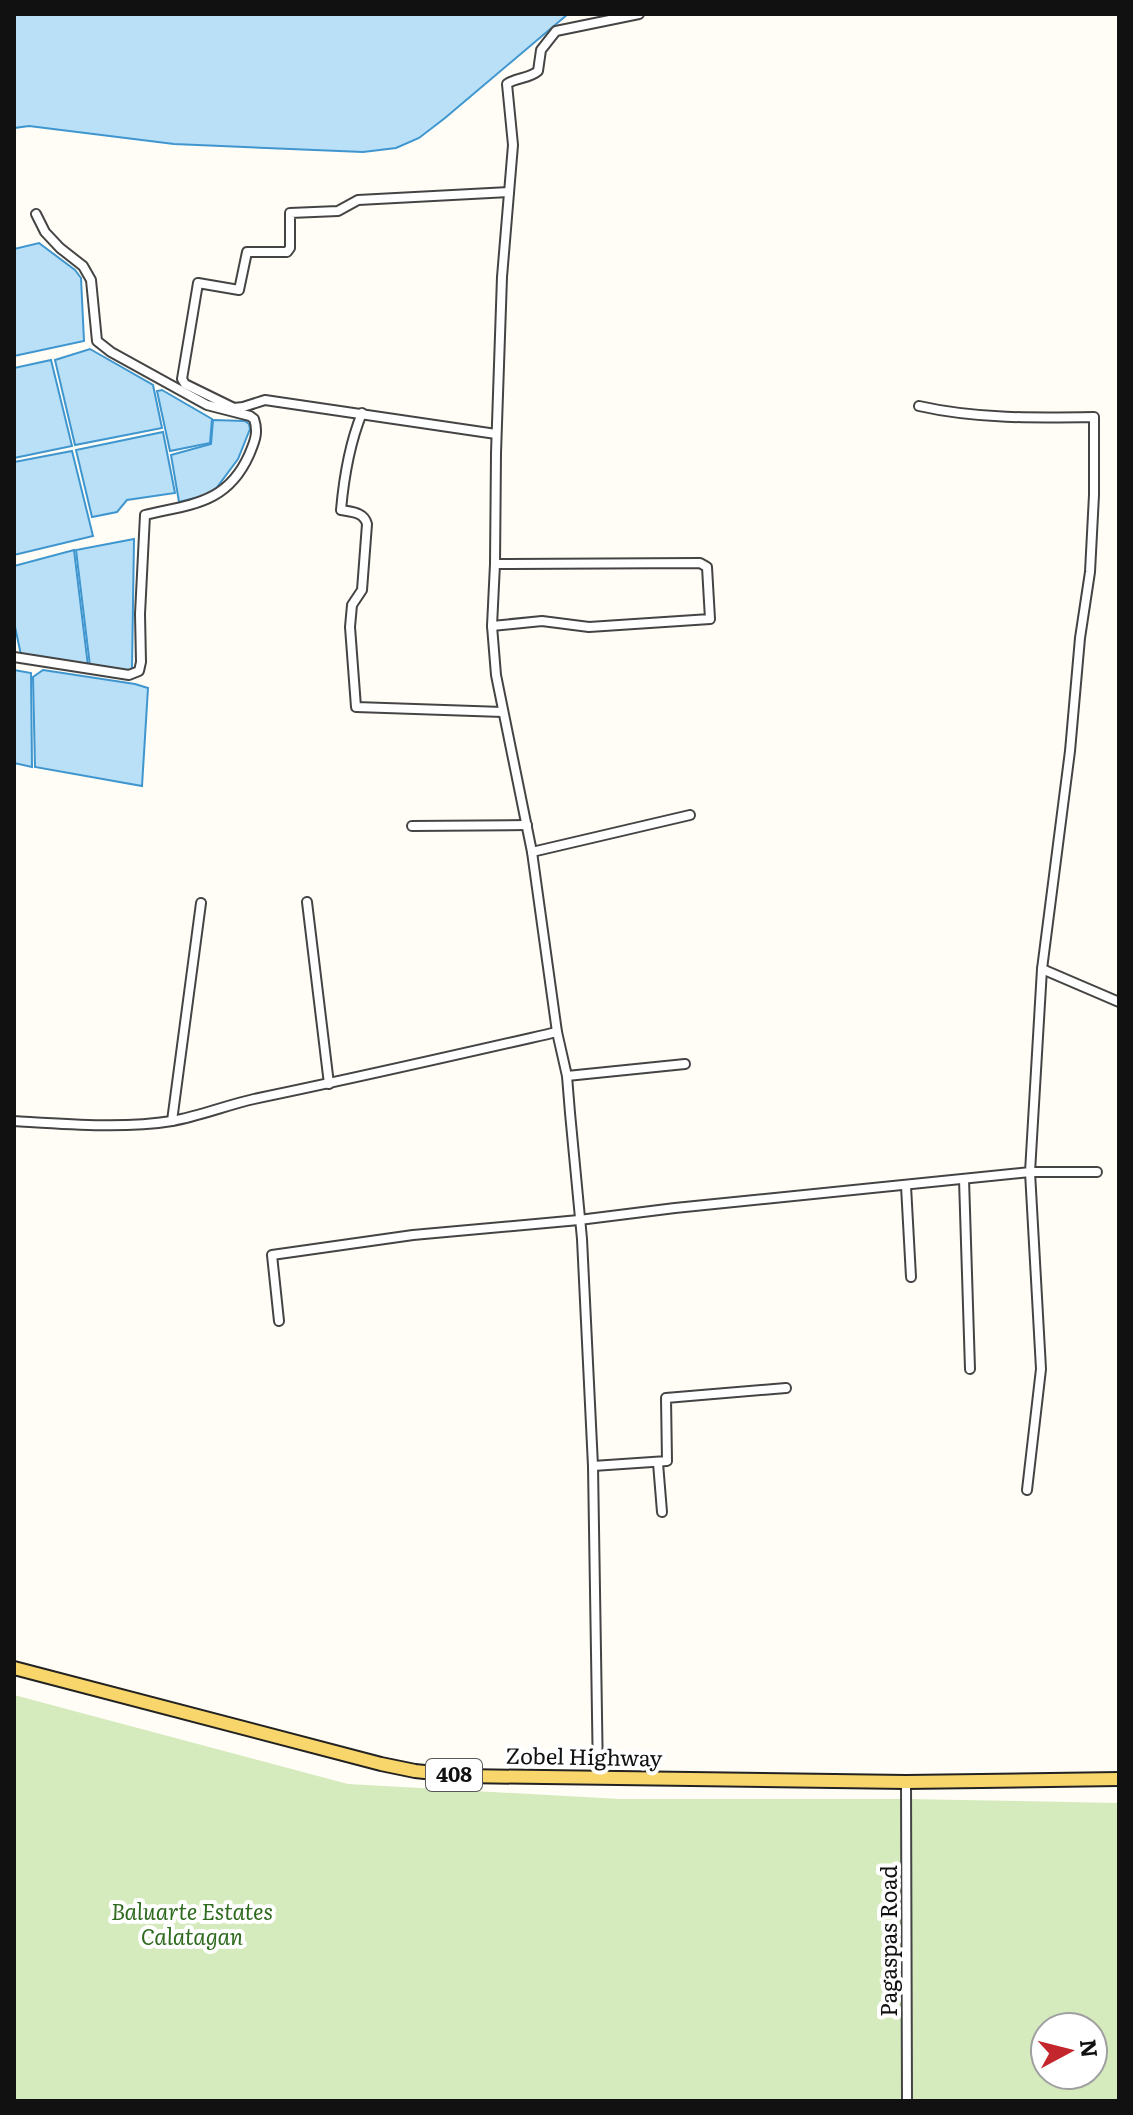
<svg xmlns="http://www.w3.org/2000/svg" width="1133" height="2115" font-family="Literata,serif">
  <rect width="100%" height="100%" fill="#fffdf5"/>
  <path fill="#d5ebbd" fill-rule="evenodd" d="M14 1695 348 1784 620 1799H906L1119 1803V2101H14ZM1045 2027H1093V2075H1045Z"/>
  <g fill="#b9e0f7" stroke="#3f96cf" stroke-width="2">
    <path d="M14 14H568L445 118 419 138 396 148 363 152 174 144 29 126 14 128Z"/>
    <path d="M39 243 75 270 81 278 84 341 14 356V249Z"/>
    <path d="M90 349 153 385 162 428 75 445 55 360Z"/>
    <path d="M51 360 72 446 14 458V368Z"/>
    <path d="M162 390 212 419 210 443 170 451 157 391Z"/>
    <path d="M213 420 245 421 249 424 250 429 238 459 212 494 179 502 171 455 211 444Z"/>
    <path d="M163 432 175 493 127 500 117 512 92 517 76 450Z"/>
    <path d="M72 451 93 536 14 555V462Z"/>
    <path d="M134 539 132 668 128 672 90 666 76 550Z"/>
    <path d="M74 550 88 666 21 655 14 622V566Z"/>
    <path d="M14 670 31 673 32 767 14 763Z"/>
    <path d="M43 670 135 684 148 688 142 786 35 767 33 677Z"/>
  </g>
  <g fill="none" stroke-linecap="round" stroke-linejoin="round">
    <defs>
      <g id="street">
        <path d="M362 413C349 445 344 476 341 510 352 512 364 512 367 524L362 590 352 605 350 627 356 707 503 712"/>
        <path d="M496 434 265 400 243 407 234 408 185 384 182 379 198 283 239 290 247 252H287L290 248V213L338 211 358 200 509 192"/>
        <path d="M492 626 542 621 589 627 710 619 707 567 700 563 495 564"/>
        <path d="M14 657 129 675 139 671 141 662 140 614 145 515C191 504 227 504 249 455 254 443 259 433 254 419L250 416 207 405 111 352 97 341 91 280 83 266 60 248 45 232 36 214"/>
        <path d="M412 826 527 825"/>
        <path d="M532 852 690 815"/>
        <path d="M307 902 329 1084"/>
        <path d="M1042 969 1119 1002"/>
        <path d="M567 1076 685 1064"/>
        <path d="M14 1121C64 1124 123 1129 172 1121 200 1116 227 1105 254 1099 356 1078 456 1055 557 1032"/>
        <path d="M172 1121 201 903"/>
        <path d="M964 1179 970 1369"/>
        <path d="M906 1186 911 1277"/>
        <path d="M279 1321 272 1255 413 1235 579 1220 675 1208 1030 1172 1042 969 1070 751 1080 638 1090 572 1094 495V417C1036 418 976 419 919 406"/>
        <path d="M658 1463 662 1512"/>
        <path d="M593 1466 667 1461 666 1398 786 1388"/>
        <path d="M1027 1490 1041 1369 1030 1172H1097"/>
        <path d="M598 1777 593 1466 582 1239 570 1113 567 1076 557 1032 532 852 496 675 492 626 495 564 496 453 502 277 513 145 507 84C516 77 529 79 538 71L541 50 556 31 639 14"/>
        <path d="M906 1782 907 2101"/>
      </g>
      <path id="primary" d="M14 1668 381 1764 415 1771 463 1776 906 1782 1119 1779"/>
    </defs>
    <use href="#street" stroke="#444" stroke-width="12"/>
    <use href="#primary" stroke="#222" stroke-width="16"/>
    <use href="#street" stroke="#fff" stroke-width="8"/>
    <use href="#primary" stroke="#f9d66b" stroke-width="12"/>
  </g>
  <g text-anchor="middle" stroke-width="8" stroke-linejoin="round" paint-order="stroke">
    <rect fill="#fff" stroke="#585858" stroke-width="2" x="426" y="1759" width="56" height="32" rx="6"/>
    <g font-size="20" font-weight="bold" fill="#111">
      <text x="454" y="1782">408</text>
    </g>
    <g font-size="22" fill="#111" stroke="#fff">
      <text transform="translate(584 1757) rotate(1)" y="8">Zobel Highway</text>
      <text transform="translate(889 1941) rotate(-90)" y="8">Pagaspas Road</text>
    </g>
    <g font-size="22" font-style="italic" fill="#2f6b1f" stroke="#fff">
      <text x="192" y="1920">Baluarte Estates<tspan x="192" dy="25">Calatagan</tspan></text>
    </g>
  </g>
  <rect width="1133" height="2115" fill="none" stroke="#111111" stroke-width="32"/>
  <g transform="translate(1069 2051) rotate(83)"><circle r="38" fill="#ffffff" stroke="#a0a0a0" stroke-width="2"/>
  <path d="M0-6L14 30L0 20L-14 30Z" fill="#c4262e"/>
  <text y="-12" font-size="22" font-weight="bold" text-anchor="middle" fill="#111111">N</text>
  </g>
</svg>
